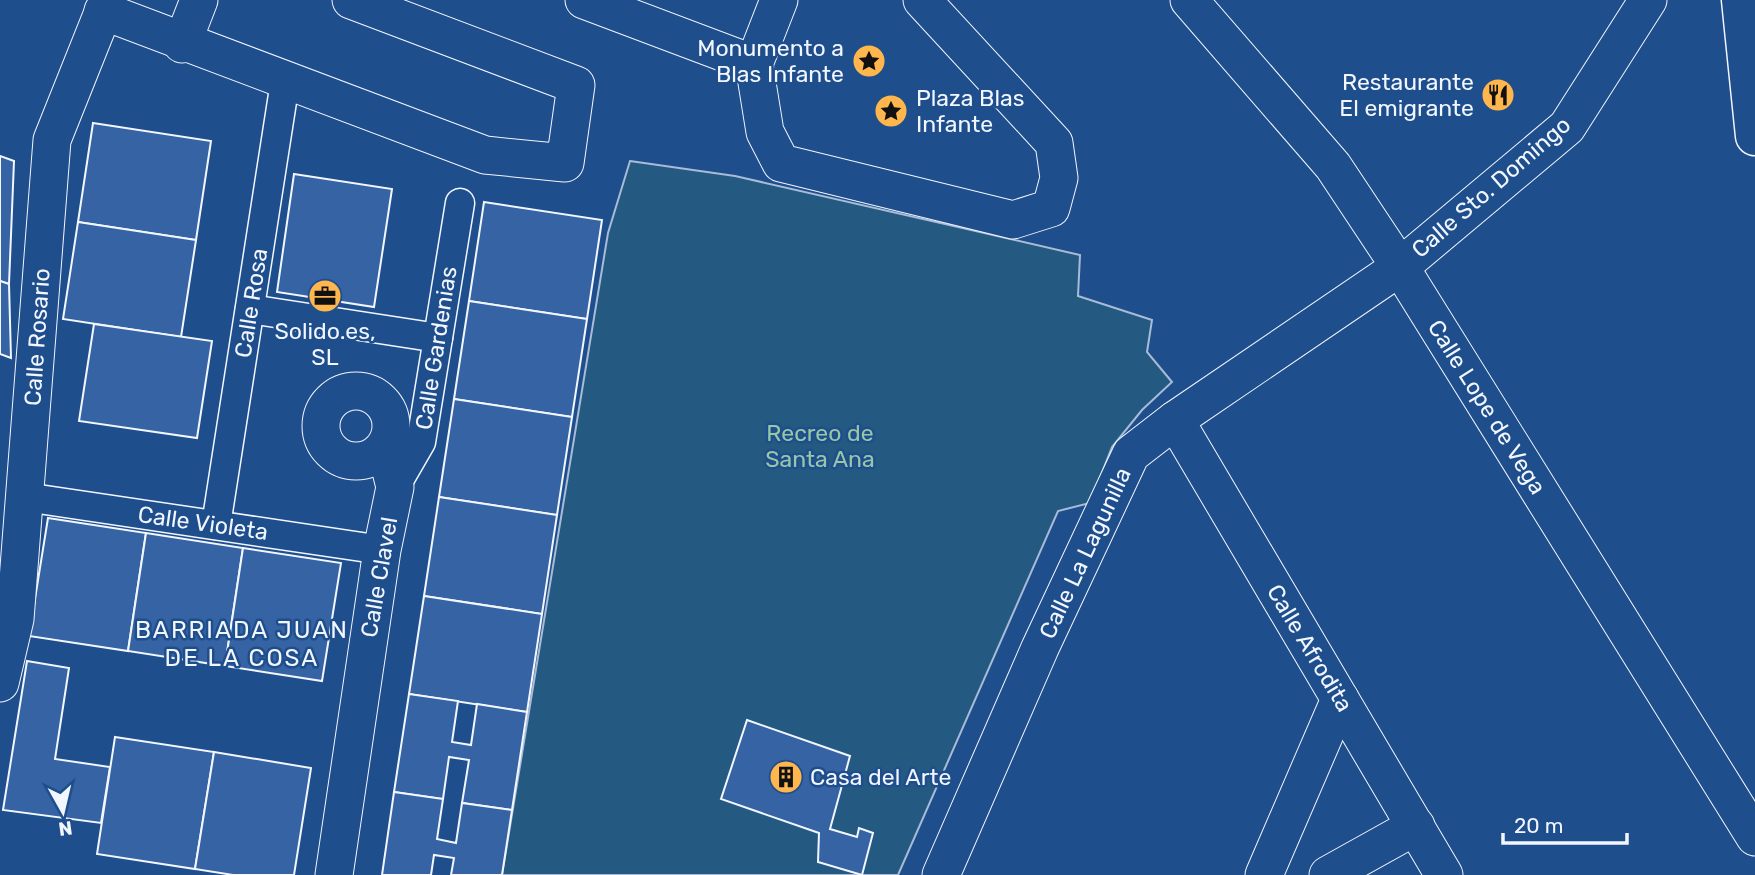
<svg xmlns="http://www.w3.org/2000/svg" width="1755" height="875" font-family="Rubik,sans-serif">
  <rect width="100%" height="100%" fill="#1f4e8c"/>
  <path fill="#245a82" stroke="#a8bbd7" stroke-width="2" d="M630 161 735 176 1080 255 1078 296 1152 320 1147 352 1172 382 1142 410 1112 447 1090 503 1058 511 898 875H502L608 233Z"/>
  <g fill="#3563a3" stroke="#f2f6ff" stroke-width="2">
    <path d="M93 123 211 141 196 240 78 222Z"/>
    <path d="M0 156 14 161 9 284 0 281Z"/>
    <path d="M294 174 392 189 374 307 277 292Z"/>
    <path d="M484 202 602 220 587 319 469 301Z"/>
    <path d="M78 222 196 240 181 337 63 319Z"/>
    <path d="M0 281 9 284 11 358 0 354Z"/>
    <path d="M469 301 587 319 572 417 454 399Z"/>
    <path d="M94 324 212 341 197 438 79 421Z"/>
    <path d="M454 399 572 417 557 515 439 497Z"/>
    <path d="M439 497 557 515 542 614 424 596Z"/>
    <path d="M48 518 146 533 128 651 29 636Z"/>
    <path d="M146 533 243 548 225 666 128 651Z"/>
    <path d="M243 548 341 563 322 681 225 666Z"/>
    <path d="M424 596 542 614 527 712 409 694Z"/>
    <path d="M27 661 69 668 55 759 110 767 101 823 3 810Z"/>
    <path d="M409 694 458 701 452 742 471 745 477 704 527 712 512 810 462 803 469 760 449 757 443 799 394 792Z"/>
    <path d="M747 720 850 756 830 829 857 837 859 828 873 833 862 875 818 862 819 833 721 799Z"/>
    <path d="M115 737 214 752 195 869 97 854Z"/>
    <path d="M214 752 311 768 294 875H233L195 869Z"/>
    <path d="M394 792 443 799 437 839 456 843 462 803 512 810 502 875H451L454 858 434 855 431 875H382Z"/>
  </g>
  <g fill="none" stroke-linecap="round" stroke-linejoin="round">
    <defs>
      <g id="pedestrian">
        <path d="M250 309 438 338"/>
        <path d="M395 487 421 442 460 203"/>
        <path d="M25 497 382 550"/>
        <path d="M216 525 285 82"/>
      </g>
      <g id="minor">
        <path d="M584 0 754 64"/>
        <path d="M779 0 754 64 765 132 781 163 1013 220 1051 208 1059 178 1054 143 922 0"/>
        <path d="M1189 0 1333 166 1400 267 1755 837"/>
        <path d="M103 11 485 155 565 163 576 85 351 0"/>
        <path d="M182 44 199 0"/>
        <circle cx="356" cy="426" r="35"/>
        <path d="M1175 420 1444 875"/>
        <path d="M0 683 15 619 52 140 108 0"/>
        <path d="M334 875 382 550 395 487 385 447"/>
        <path d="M941 875 1040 648 1131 454 1175 420 1400 267 1567 127 1648 0"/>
        <path d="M1264 875 1340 699"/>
        <path d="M1328 875 1416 826"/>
      </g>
      <path id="secondary" d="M1741 0 1755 136"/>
    </defs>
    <use href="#pedestrian" stroke="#f2f6ff" stroke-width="31"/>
    <use href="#minor" stroke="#f2f6ff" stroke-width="39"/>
    <use href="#secondary" stroke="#f2f6ff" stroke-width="41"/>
    <use href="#pedestrian" stroke="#1f4e8c" stroke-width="28"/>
    <use href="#minor" stroke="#1f4e8c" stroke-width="37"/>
    <use href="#secondary" stroke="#1f4e8c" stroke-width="38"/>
  </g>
  <defs>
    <symbol id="sight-disc" viewBox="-11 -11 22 22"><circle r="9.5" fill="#ffb74d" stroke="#1f4e8c"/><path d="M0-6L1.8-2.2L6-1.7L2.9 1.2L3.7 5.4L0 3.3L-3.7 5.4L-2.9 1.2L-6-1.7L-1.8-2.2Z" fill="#111"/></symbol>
    <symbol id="restaurant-disc" viewBox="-11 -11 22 22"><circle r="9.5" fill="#ffb74d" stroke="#1f4e8c"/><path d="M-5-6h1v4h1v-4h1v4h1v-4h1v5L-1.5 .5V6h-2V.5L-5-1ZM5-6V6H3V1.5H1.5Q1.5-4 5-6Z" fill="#111"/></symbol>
    <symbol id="office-disc" viewBox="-11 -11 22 22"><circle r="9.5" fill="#ffb74d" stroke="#1f4e8c"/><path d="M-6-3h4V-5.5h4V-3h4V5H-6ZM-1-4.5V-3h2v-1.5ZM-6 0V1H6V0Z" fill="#111"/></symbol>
    <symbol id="building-disc" viewBox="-11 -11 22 22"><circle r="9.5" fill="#ffb74d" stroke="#1f4e8c"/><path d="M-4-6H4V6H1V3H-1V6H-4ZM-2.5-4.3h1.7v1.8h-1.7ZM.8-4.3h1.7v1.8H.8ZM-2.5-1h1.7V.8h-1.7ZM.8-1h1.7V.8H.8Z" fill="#111"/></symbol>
  </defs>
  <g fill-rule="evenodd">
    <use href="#sight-disc" x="850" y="42" width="38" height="38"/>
    <use href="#restaurant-disc" x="1479" y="76" width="38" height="38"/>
    <use href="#sight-disc" x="872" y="92" width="38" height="38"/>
    <use href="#office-disc" x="306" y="277" width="38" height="38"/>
    <use href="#building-disc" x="767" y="758" width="38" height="38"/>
  </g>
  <g text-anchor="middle" stroke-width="5" stroke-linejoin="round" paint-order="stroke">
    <g font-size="23" fill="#f2f6ff" stroke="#1f4e8c" text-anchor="end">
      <text x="844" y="56">Monumento a<tspan x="844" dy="26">Blas Infante</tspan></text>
      <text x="1474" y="90">Restaurante<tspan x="1474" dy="26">El emigrante</tspan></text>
      <text x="916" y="106" text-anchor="start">Plaza Blas<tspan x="916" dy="26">Infante</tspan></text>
      <text x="325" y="339" text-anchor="middle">Solido.es,<tspan x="325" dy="26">SL</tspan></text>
      <text x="810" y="785" text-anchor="start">Casa del Arte</text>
    </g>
    <g font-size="23" fill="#f2f6ff" stroke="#1f4e8c">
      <text transform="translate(1491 187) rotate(-41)" y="8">Calle Sto. Domingo</text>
      <text transform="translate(251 303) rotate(-81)" y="8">Calle Rosa</text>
      <text transform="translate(37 337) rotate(-86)" y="8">Calle Rosario</text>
      <text transform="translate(436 348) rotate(-81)" y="8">Calle Gardenias</text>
      <text transform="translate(1487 407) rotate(58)" y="8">Calle Lope de Vega</text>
      <text transform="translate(203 523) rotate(8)" y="8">Calle Violeta</text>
      <text transform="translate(1085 553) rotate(-65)" y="8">Calle La Lagunilla</text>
      <text transform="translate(379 577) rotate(-80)" y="8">Calle Clavel</text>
      <text transform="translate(1310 648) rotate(59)" y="8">Calle Afrodita</text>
    </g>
    <g font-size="23" fill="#97c8a6" stroke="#1f4e8c">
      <text x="820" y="441">Recreo de<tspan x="820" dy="26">Santa Ana</tspan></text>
    </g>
    <g font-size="24" letter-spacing="2" fill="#f2f6ff" stroke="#1f4e8c">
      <text x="242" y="638">BARRIADA JUAN<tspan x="242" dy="28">DE LA COSA</tspan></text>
    </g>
  </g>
  <g transform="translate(63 812) rotate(172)" stroke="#1f4e8c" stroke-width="5" paint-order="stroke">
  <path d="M0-5L12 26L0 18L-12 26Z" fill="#f2f6ff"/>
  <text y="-10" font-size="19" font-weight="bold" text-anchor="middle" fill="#f2f6ff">N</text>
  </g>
  <path d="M1503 833v10h124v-10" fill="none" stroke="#f2f6ff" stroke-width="3.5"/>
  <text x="1514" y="833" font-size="21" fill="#f2f6ff" stroke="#1f4e8c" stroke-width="5" paint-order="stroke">20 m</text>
</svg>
